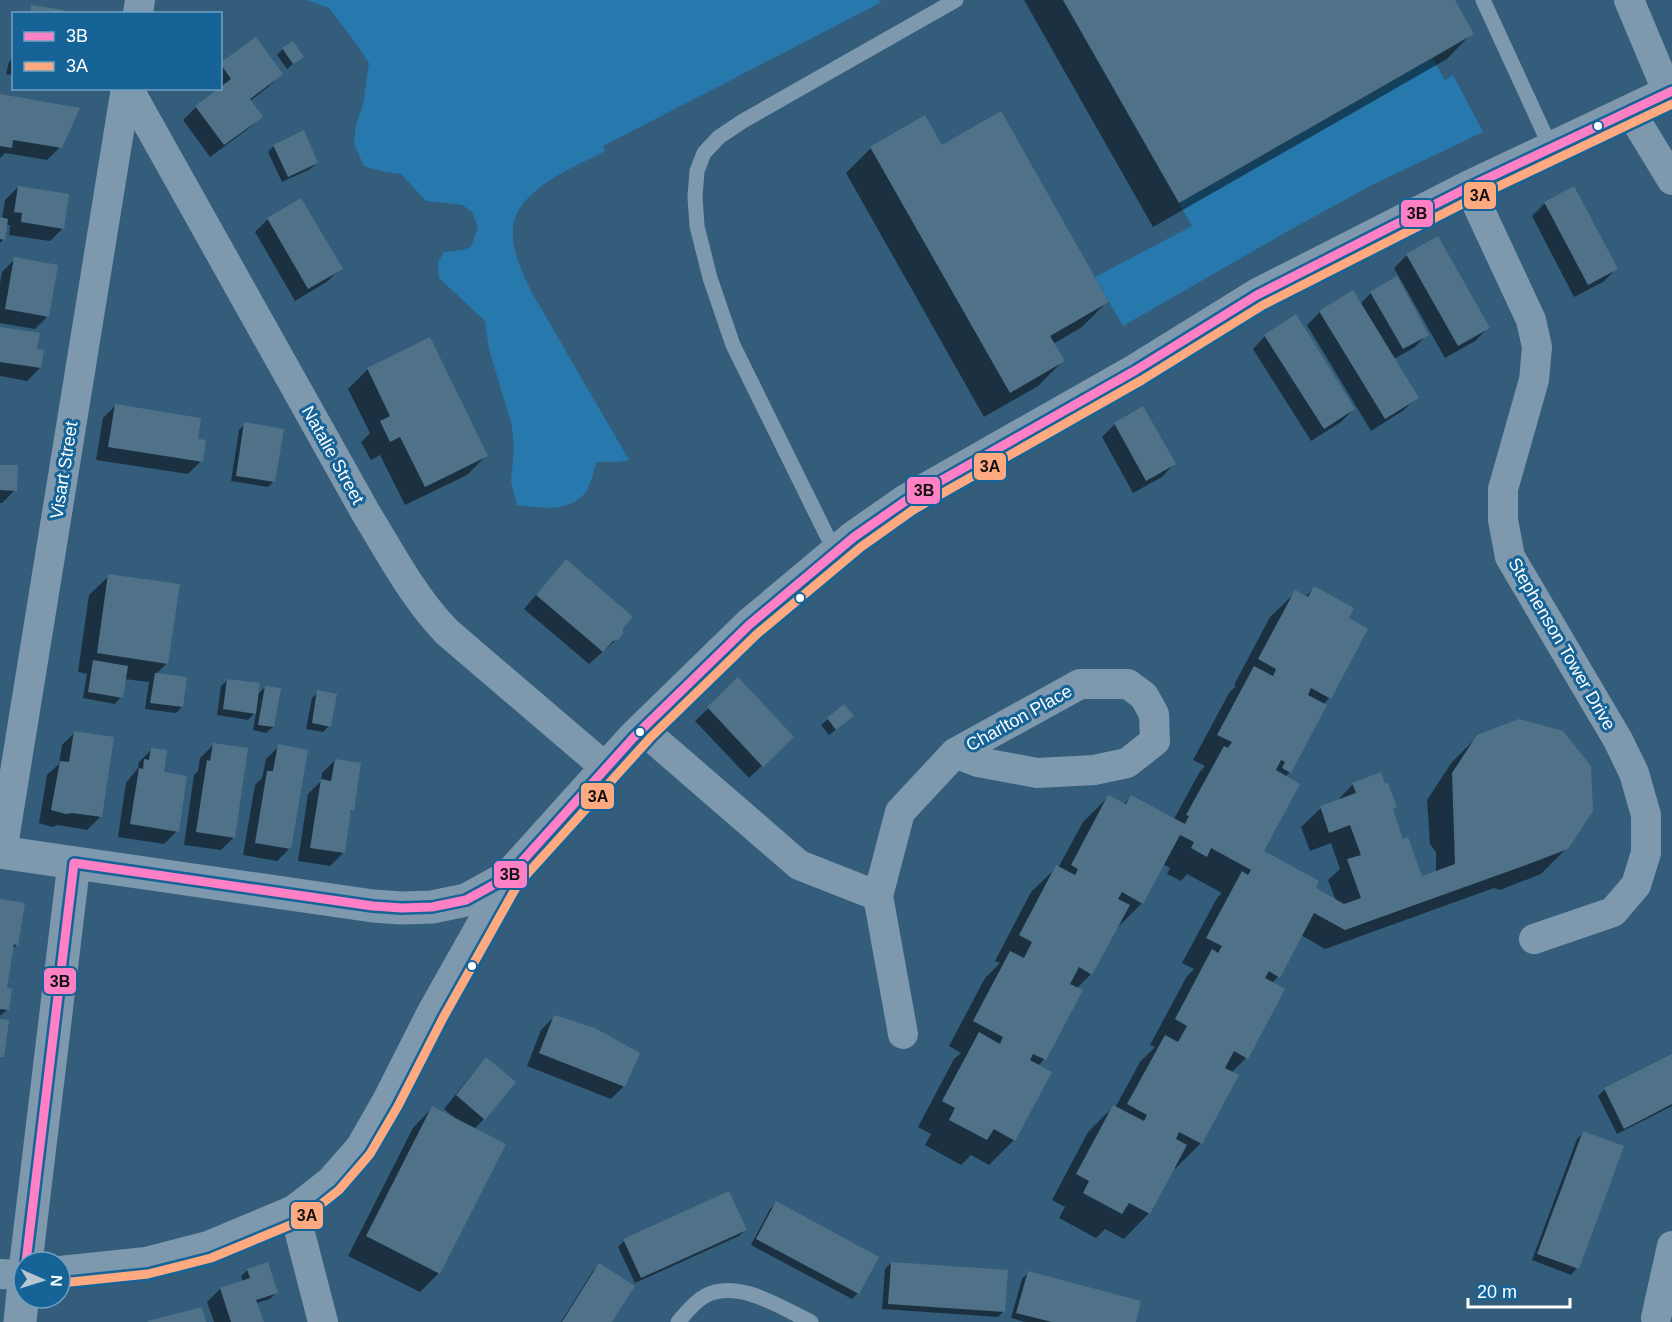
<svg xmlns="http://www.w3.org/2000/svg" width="1672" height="1322" font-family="Arial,sans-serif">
  <rect width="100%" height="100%" fill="#335d7b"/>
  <g fill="#2778ac">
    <path d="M307 0H877L882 2 603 146 605 151C575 167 516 189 513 229 511 250 522 272 531 291L629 460 618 462H597C593 471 591 485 585 493 569 513 539 508 517 505L511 481 514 449 512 426 489 349 485 321 439 278 438 262 444 252 462 250 471 247 478 227 472 212 462 205 426 201 401 174 385 172 364 166 354 144 356 124 363 105 369 63 355 42 329 8Z"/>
    <path d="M1432 58 1445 80 1453 75 1483 132 1372 185 1288 231 1123 326 1095 277 1192 226 1179 203Z"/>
  </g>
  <g fill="#0007">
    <path d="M1024 0H1453L1472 33 1447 59 1153 227Z"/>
    <path d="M255 39 281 74 268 87 250 101 261 117 248 129 210 157 183 120 196 107 218 91 216 88H220V65Z"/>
    <path d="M283 49 302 56 287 69 277 55Z"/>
    <path d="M14 55V75L6 74 9 62 13 57Z"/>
    <path d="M0 96 60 147 47 160 5 153 0 158Z"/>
    <path d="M274 146 317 163 310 169 282 182 268 152Z"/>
    <path d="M941 147 1107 302 1082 327 1053 344 1063 361 1038 386 984 417 846 173 871 148Z"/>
    <path d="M18 187 63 228 50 241 9 235 10 225H6L4 239 0 243V219H2L5 200Z"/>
    <path d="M1573 188 1616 269 1603 282 1574 297 1532 216 1545 203Z"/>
    <path d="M301 200 341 268 328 281 295 301 255 232 267 220Z"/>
    <path d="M1407 255 1488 328 1475 341 1445 358 1394 268Z"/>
    <path d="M15 259 48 316 35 329 0 323V283L2 272Z"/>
    <path d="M1352 292 1360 304 1371 293 1427 334 1415 347 1394 359 1417 397 1404 410 1371 431 1307 325 1320 312Z"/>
    <path d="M0 329 36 351 40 368 27 381 0 376Z"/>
    <path d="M1265 336 1354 409 1341 422 1311 441 1253 349Z"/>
    <path d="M430 339 486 456 467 475 405 505 380 455 371 460 361 442 370 433 348 389 368 369Z"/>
    <path d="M116 405 196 440 201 461 188 474 96 460 103 418Z"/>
    <path d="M245 424 274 481 268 487 231 481 239 430Z"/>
    <path d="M1115 424 1174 464 1162 477 1133 493 1102 437Z"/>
    <path d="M0 466 15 490 2 503H0Z"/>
    <path d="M554 574 622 628 617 639 589 664 524 609Z"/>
    <path d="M109 576 167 663 155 675 182 707 176 713 145 709 149 682 124 679 121 697 115 704 83 698 87 674 78 672 89 595Z"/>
    <path d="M1314 588 1346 618 1329 698 1323 705 1290 772 1285 777 1262 851 1311 894 1336 901 1328 880 1340 869 1331 843 1310 851 1301 827 1321 808 1335 803 1353 784 1395 807 1392 811 1403 841 1421 878 1436 873V852L1430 844 1427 800 1452 762 1477 737 1567 848 1541 874 1500 890 1494 888 1325 949 1301 935 1278 977 1272 983 1246 1058 1231 1073 1237 1076 1200 1144 1175 1169 1173 1168 1149 1213 1124 1239 1105 1229 1096 1238 1059 1218 1065 1207 1052 1200 1088 1132 1113 1107 1115 1108 1140 1062 1155 1047 1150 1045 1187 976 1194 969 1182 963 1217 898 1222 893 1187 874 1181 881 1167 874 1170 868 1163 864 1142 903 1117 928 1091 974 1076 989 1044 1059 1038 1066 1014 1140 989 1165 971 1155 961 1165 925 1145 931 1134 918 1127 954 1059 961 1053 949 1046 985 978 1000 963 995 961 1031 892 1057 867 1058 868 1083 822 1108 797 1123 805 1131 797 1174 819 1199 773 1205 766 1193 760 1229 693 1236 686 1234 685 1270 617 1296 592 1305 597Z"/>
    <path d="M228 680 257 695 265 687 273 727 266 733 253 730 256 712 248 720 217 715 221 686Z"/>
    <path d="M738 680 792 737 749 778 695 721Z"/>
    <path d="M318 692 329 726 323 732 306 729 312 698Z"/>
    <path d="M844 706 846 722 829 735 821 725Z"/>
    <path d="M75 732 100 817 87 830 58 825 52 827 39 823 47 775 59 764 62 745Z"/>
    <path d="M213 745 234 837 221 850 184 845 194 775 198 771 200 758Z"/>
    <path d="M279 746 290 848 277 861 243 855 255 785 262 778 266 759Z"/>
    <path d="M152 749 162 773 177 831 164 844 118 837 126 783 138 768 139 762Z"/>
    <path d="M335 760 352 810 350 813 343 853 330 866 298 861 308 794 321 781 322 773Z"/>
    <path d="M0 900 17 945 11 950 5 987 8 1009 1 1015H0Z"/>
    <path d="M554 1017 624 1086 611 1099 527 1066 541 1030Z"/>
    <path d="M1672 1056V1106L1617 1134 1598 1096 1604 1090Z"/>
    <path d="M486 1059 484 1119 474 1129 439 1273 420 1292 348 1256 413 1128 432 1108 456 1119 444 1109 474 1072Z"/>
    <path d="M1583 1133 1622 1147 1577 1268 1571 1275 1532 1260 1577 1139Z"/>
    <path d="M776 1203 877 1258 858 1293 852 1299 751 1245 770 1209Z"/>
    <path d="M746 1230 739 1236 635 1283 618 1247 624 1241Z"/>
    <path d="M891 1263 1004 1311 998 1317 882 1309 885 1269Z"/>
    <path d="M599 1265 610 1322H561L593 1271Z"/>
    <path d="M248 1270 276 1293 270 1299 256 1303 262 1322H214L207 1302 220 1289 243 1282 241 1276Z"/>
    <path d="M1028 1273 1134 1322H1025L1011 1318 1022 1279Z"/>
  </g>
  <g fill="#507289">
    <path d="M1063 0H1455L1474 34 1179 203Z"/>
    <path d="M31 5 64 10V14H30Z"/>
    <path d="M256 37 283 74 250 99 263 117 224 145 195 106 231 79 220 63Z"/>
    <path d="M293 41 304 57 293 64 282 48Z"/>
    <path d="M0 94 80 108 62 148 13 140 12 148 0 146Z"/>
    <path d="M1001 111 1109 302 1050 336 1065 361 1010 393 870 147 925 115 942 145Z"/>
    <path d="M304 130 318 163 288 177 273 145Z"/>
    <path d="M18 186 69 194 64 229 21 222 22 213 14 212Z"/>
    <path d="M1574 186 1618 269 1588 285 1544 202Z"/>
    <path d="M301 198 343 269 308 289 267 218Z"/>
    <path d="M0 217 8 219 5 240 0 239Z"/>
    <path d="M1438 236 1490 328 1458 346 1406 254Z"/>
    <path d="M14 257 58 265 49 317 5 309Z"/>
    <path d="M1397 276 1429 335 1403 349 1370 292Z"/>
    <path d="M1353 290 1419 398 1385 419 1319 311Z"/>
    <path d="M1296 314 1355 409 1324 429 1264 335Z"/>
    <path d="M0 327 40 333 37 349 44 350 41 368 0 362Z"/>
    <path d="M430 337 488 456 425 487 400 437 390 442 380 421 390 416 367 368Z"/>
    <path d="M115 404 201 418 198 439 206 440 203 462 108 447Z"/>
    <path d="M1143 406 1176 464 1146 481 1114 423Z"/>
    <path d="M244 422 284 429 275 482 236 476Z"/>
    <path d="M0 465H18L17 491 0 490Z"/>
    <path d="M566 559 633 617 623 628V634L618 640 613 641 603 652 536 595Z"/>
    <path d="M108 574 180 584 168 664 97 653Z"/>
    <path d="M1314 586 1354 608 1349 618 1368 629 1331 699 1311 688 1308 695 1327 705 1291 773 1282 768 1285 762 1281 760 1276 770 1300 784 1264 851 1319 881 1316 888 1344 904 1361 898 1347 859 1361 855 1350 825 1329 833 1320 806 1356 793 1352 783 1381 772 1385 783H1388L1397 808 1393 809 1403 839 1408 837 1422 876 1455 864 1452 773 1477 735 1519 719 1563 731 1591 766 1593 811 1568 849 1526 865 1345 930 1314 913 1280 978 1269 971 1265 978 1285 989 1248 1059 1234 1051 1225 1068 1239 1075 1202 1144 1179 1132 1176 1139 1187 1145 1150 1214 1129 1203 1122 1214 1083 1193 1089 1181 1076 1174 1113 1105 1144 1121 1147 1115 1127 1104 1165 1035 1178 1042 1187 1026 1175 1019 1212 949 1218 953 1222 946 1206 938 1242 871 1248 875 1251 870 1211 848 1207 857 1191 848 1194 842 1180 835 1143 904 1122 892 1118 899 1130 905 1092 975 1079 967 1070 984 1083 990 1046 1060 1033 1054 1030 1060 1052 1072 1015 1141 994 1129 987 1140 949 1120 955 1108 942 1101 979 1032 1000 1044 1003 1037 973 1021 1010 951 1024 958 1032 942 1019 935 1056 865 1075 875 1078 869 1071 865 1108 795 1126 804 1131 795 1185 824 1189 816 1186 815 1224 746 1228 748 1232 742 1217 735 1254 666 1273 676 1276 669 1258 659 1295 590 1308 597Z"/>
    <path d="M93 660 128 666 123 698 88 692Z"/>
    <path d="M155 673 187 677 183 707 150 703Z"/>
    <path d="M738 677 794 737 763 767 707 707Z"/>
    <path d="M227 679 260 683 256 714 223 709Z"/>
    <path d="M265 686 281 688 274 727 258 725Z"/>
    <path d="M317 690 337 694 331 727 312 723Z"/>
    <path d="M844 704 854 716 836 730 827 718Z"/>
    <path d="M74 731 114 737 102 817 72 813 66 814 51 810 60 761 69 762Z"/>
    <path d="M213 743 248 748 235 838 196 832 207 760 210 761Z"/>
    <path d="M278 744 308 750 291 849 255 843 267 771H273Z"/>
    <path d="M151 748 167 750 164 772 187 776 179 832 130 824 139 768 143 769 144 759 149 760Z"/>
    <path d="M335 759 361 763 354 811 351 810 345 853 310 848 321 779 331 781Z"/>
    <path d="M0 899 25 903 18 946 14 944 7 988 12 989 9 1010 0 1009Z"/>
    <path d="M554 1015 595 1028 640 1053 625 1087 539 1053Z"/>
    <path d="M0 1019 9 1020 4 1057H0Z"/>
    <path d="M1672 1054V1104L1624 1129 1604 1088Z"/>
    <path d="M486 1057 516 1082 485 1120 456 1095Z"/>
    <path d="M432 1106 506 1144 440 1274 366 1236Z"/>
    <path d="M1583 1131 1624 1146 1579 1269 1537 1254Z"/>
    <path d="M729 1191 747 1230 641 1278 623 1239Z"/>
    <path d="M776 1201 879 1257 859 1294 756 1239Z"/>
    <path d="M268 1262 278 1293 256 1300 264 1322H231L220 1288 250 1278 247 1269Z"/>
    <path d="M891 1262 1008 1270 1005 1312 888 1304Z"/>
    <path d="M599 1263 635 1286 620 1309 612 1322H562Z"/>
    <path d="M1028 1271 1141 1301 1136 1322H1052L1016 1313Z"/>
    <path d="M202 1307 206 1322H148V1321Z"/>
  </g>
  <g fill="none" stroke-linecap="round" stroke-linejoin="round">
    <g stroke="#7e99ad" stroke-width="15">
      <path d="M1483 0 1551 148"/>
      <path d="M835 552 733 345 710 278 697 226 695 197 697 171 704 153 719 137 743 121 956 0"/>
      <path d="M678 1322C686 1313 694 1302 705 1296 737 1278 782 1308 811 1322"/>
    </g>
    <g stroke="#7e99ad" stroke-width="30">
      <path d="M1629 0 1668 93"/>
      <path d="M138 14 140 0"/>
      <path d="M128 88 367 515C391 554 414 598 447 632L606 768"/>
      <path d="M1630 111 1672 180"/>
      <path d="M1469 187 1531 320 1537 347 1534 380 1503 489V520L1510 557 1618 740 1634 773 1646 815V853L1636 885 1613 912 1534 939"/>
      <path d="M642 729 799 865 878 896"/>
      <path d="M2 852 126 88"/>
      <path d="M903 1034 878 896 900 812 955 753 1080 684H1128L1144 696 1154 714 1155 741 1127 763 1094 770 1037 773 978 762 955 753"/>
      <path d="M294 1210 323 1322"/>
      <path d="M60 1271 146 1262 208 1246 294 1210 331 1181 360 1148 387 1101 432 1012 508 877"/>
      <path d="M0 1274 24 1275"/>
      <path d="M1656 1318 1672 1246"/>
    </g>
    <g stroke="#7e99ad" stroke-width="33">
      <path d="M0 852 373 906 402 908 432 907 466 900 508 877 634 737 749 625 854 537 907 500 1136 370 1257 295 1469 187 1672 91"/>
      <path d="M26 1262 74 863"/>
      <path d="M20 1322 24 1281"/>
    </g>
    <defs>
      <path id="bus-1" d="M26 1262 74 863 373 906 402 908 432 907 466 900 508 877 634 737 749 625 854 537 907 500 1136 370 1257 295 1469 187 1672 91"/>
      <path id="bus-2" d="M61 1283 148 1274 211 1258 300 1221 339 1190 370 1154 398 1106 443 1018 518 884 651 737 757 634 861 547 913 510 1142 380 1263 305 1474 198 1672 104"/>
    </defs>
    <use href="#bus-1" stroke="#166398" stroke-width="14"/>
    <use href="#bus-2" stroke="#166398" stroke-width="14"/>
    <use href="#bus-1" stroke="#ff80c5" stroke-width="9"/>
    <use href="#bus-2" stroke="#ffa980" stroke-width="9"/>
  </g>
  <g fill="#fff" stroke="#166398" stroke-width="2">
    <circle cx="1598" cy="126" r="5"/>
    <circle cx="800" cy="598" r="5"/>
    <circle cx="640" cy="732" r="5"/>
    <circle cx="472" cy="966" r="5"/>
  </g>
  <g text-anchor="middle" stroke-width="6" stroke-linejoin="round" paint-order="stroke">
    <g font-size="18" fill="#fff" stroke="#166398">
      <text transform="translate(333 455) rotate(61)" y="6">Natalie Street</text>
      <text transform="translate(64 470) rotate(-81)" y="6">Visart Street</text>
      <text transform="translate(1562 644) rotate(60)" y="6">Stephenson Tower Drive</text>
      <text transform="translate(1019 718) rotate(-29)" y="6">Charlton Place</text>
    </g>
  </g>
  <g stroke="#166398" stroke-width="2">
    <rect x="1463" y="181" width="34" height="29" rx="6" fill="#ffa980"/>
    <rect x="1400" y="199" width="34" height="29" rx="6" fill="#ff80c5"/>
    <rect x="973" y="452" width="34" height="29" rx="6" fill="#ffa980"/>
    <rect x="906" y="476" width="35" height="29" rx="6" fill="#ff80c5"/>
    <rect x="580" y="782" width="35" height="28" rx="6" fill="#ffa980"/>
    <rect x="493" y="860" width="35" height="29" rx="6" fill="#ff80c5"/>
    <rect x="43" y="967" width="34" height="28" rx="6" fill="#ff80c5"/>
    <rect x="290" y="1201" width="34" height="29" rx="6" fill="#ffa980"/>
  </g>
  <g font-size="16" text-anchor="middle" font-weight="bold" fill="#111">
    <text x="1480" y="201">3A</text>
    <text x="1417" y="219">3B</text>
    <text x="990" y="472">3A</text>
    <text x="924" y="496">3B</text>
    <text x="598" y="802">3A</text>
    <text x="510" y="880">3B</text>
    <text x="60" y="987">3B</text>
    <text x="307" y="1221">3A</text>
  </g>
  <rect x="12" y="12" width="210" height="78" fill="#166398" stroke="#73a1c1" stroke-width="1.5"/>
  <rect x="24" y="32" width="30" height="9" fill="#ff80c5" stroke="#73a1c1" stroke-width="1.5"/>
  <text x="66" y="42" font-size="18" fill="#ffffff">3B</text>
  <rect x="24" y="62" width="30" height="9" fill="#ffa980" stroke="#73a1c1" stroke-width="1.5"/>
  <text x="66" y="72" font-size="18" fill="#ffffff">3A</text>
  <g transform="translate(42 1280) rotate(93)"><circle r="28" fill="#166398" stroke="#73a1c1" stroke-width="1.5"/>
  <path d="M0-4.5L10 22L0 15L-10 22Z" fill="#b8c6d1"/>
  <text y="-9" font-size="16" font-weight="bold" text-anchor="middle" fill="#ffffff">N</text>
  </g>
  <path d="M1468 1298v9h102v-9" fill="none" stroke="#ffffff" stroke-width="3"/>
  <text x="1477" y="1298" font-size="18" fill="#ffffff" stroke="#166398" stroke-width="4.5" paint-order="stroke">20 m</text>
</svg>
